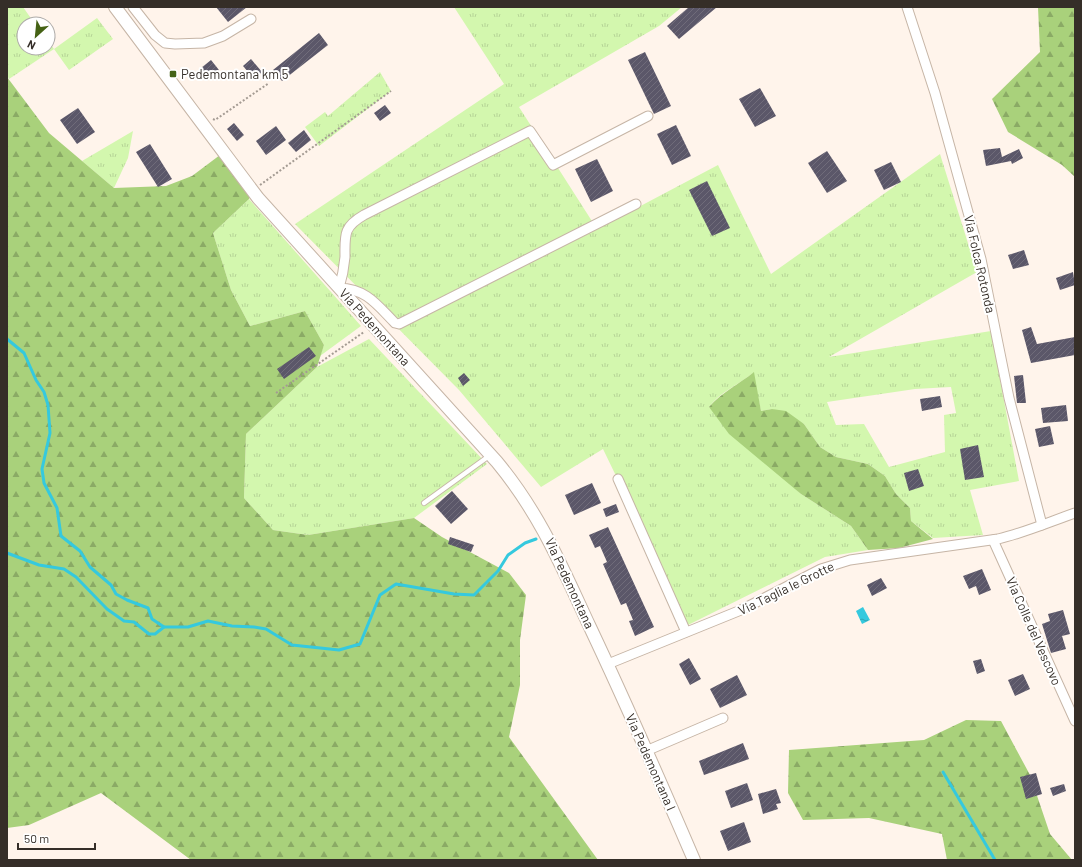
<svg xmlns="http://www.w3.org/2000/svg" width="1082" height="867" font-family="Barlow,sans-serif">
  <defs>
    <pattern id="grass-tufts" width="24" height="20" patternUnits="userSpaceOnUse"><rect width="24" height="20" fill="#d3f7ae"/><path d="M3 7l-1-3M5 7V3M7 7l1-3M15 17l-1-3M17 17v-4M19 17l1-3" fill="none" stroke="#b6d496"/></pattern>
    <pattern id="forest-firs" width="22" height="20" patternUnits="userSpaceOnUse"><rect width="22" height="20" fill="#a9d17b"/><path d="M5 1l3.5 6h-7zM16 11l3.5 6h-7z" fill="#8aaa65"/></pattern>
    <pattern id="water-ripples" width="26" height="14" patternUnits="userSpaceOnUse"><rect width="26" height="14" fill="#35c9de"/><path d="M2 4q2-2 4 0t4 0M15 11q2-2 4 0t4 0" fill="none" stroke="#2ea4b4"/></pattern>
    <pattern id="building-hatch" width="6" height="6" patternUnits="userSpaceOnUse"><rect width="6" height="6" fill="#5b5769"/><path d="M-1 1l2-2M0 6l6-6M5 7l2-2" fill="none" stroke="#706c7a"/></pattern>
  </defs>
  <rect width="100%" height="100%" fill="#fff4eb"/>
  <g fill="url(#grass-tufts)" fill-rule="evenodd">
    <path d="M7 7H23L35 24H24V48H48V41L54 49 97 18 113 39 69 70 54 49 9 79 7 75Z"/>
    <path d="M454 7H682L659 26 519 107 597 229 718 165 771 274 940 154 977 272 829 357 991 331 1019 481 970 490 983 535 933 538 911 521 910 508 896 494 885 476 868 464 836 457 820 447 804 424 772 409 761 411 753 373C739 384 719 393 709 407L801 494 851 526 868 550 825 557 688 625 603 449 541 487 459 390 295 224 504 84ZM951 387 956 413 944 415 945 452 889 467 864 424 836 425 827 402 915 389Z"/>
    <path d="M380 72 391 91 319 146 305 127 325 112 328 116Z"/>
    <path d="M133 131 128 158 114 188 82 161Z"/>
    <path d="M249 199 361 326 320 356 324 345 305 311 250 326 231 290 213 233Z"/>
    <path d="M369 339 487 464 414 518 308 535 273 530 244 498 246 434 317 367Z"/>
  </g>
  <g fill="url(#forest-firs)">
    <path d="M1038 7H1075V177L1062 165 1008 132 992 99 1040 52Z"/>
    <path d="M7 77 49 133 114 188 166 186 192 176 224 152 252 191 249 199 213 233 231 290 250 326 305 311 324 345 317 367 246 434 244 498 273 530 308 535 414 518 442 537 509 573 526 595 520 640V685L509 737 598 860H191L101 793 29 825 7 828Z"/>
    <path d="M754 372 761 411 772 409 786 411 804 424 820 447 836 457 868 464 885 476 896 494 910 508 911 521 933 539 899 548 868 550 851 526 801 494 729 434 709 407C721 393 739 384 754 372Z"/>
    <path d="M966 720 1001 721 1030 775 1050 834 1072 860H947L942 834 869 818 803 820 788 793 789 750 924 740Z"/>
  </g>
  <path fill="url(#water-ripples)" d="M863 607 870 620 862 624 856 611Z"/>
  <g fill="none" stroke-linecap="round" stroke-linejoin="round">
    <g stroke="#35c9de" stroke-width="3">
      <path d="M7 339 24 353 36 380 44 392 48 405 50 433 42 469 44 483 57 508 61 536 80 551 90 567 111 585 116 594 127 600 148 608 152 619 164 627"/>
      <path d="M7 553 39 565 64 569 76 577 107 609 124 621 134 622 149 634H155L164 627H188L208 621 232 626 254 627 266 629 292 645 339 650 360 644 380 595 396 584 454 594 474 595 498 571 508 555 525 543 536 539"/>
      <path d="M943 772 995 860"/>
    </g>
  </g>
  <g fill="url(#building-hatch)">
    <path d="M216 7H247L228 22Z"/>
    <path d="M689 7H717L679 39 667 26Z"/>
    <path d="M319 33 328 45 282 81 273 70Z"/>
    <path d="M645 52 671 106 654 114 628 60Z"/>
    <path d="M251 59 262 72 254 79 243 66Z"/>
    <path d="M211 60 219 70 209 78 201 68Z"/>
    <path d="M760 88 776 116 755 127 739 99Z"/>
    <path d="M385 105 391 113 380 121 374 113Z"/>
    <path d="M78 108 95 132 77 144 60 120Z"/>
    <path d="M234 123 244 135 237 141 227 129Z"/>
    <path d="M676 125 691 156 672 165 657 134Z"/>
    <path d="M276 126 286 140 266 155 256 141Z"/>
    <path d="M304 130 311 140 296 152 288 143Z"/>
    <path d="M150 144 172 179 158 187 136 152Z"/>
    <path d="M1000 148 1002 157 1019 149 1023 158 1012 164 1011 161 986 166 983 150Z"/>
    <path d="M827 151 847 181 827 193 808 163Z"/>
    <path d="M597 159 613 191 591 202 575 169Z"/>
    <path d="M891 162 901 182 884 190 874 170Z"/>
    <path d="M707 181 730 228 712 236 689 190Z"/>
    <path d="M1024 250 1029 265 1013 269 1008 255Z"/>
    <path d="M1073 272 1075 285 1060 290 1056 278Z"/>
    <path d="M1031 327 1037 344 1075 337V355L1031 363 1022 330Z"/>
    <path d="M309 347 316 356 284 379 277 369Z"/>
    <path d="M464 373 470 380 463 386 458 378Z"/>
    <path d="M1023 375 1026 403H1017L1014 376Z"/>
    <path d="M940 396 942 407 922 411 920 399Z"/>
    <path d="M1066 405 1068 421 1043 423 1041 408Z"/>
    <path d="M1050 426 1054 444 1039 447 1035 429Z"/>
    <path d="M978 445 984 477 965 480 960 449Z"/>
    <path d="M918 469 924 486 909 491 904 473Z"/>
    <path d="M592 483 601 503 574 515 565 495Z"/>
    <path d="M452 491 468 509 451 524 435 506Z"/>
    <path d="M616 504 619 512 606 517 603 509Z"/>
    <path d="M608 527 654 627 635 636 629 621 633 620 626 603 621 605 603 564 607 562 600 546 595 548 589 535Z"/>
    <path d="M450 537 474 545 471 552 448 544Z"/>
    <path d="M982 569 991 590 979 595 976 586 969 589 963 576Z"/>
    <path d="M881 578 887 588 872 596 867 585Z"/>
    <path d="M1063 610 1070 634 1062 636 1066 649 1051 653 1042 624 1050 621 1048 614Z"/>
    <path d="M689 658 701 679 690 685 679 664Z"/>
    <path d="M981 659 985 671 977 674 973 661Z"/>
    <path d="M1023 674 1030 689 1015 696 1008 680Z"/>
    <path d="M737 675 747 695 720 708 710 689Z"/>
    <path d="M743 743 749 759 704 775 699 761Z"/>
    <path d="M1036 773 1042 794 1026 799 1020 777Z"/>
    <path d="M747 783 753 800 731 808 725 791Z"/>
    <path d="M1064 784 1066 791 1053 796 1050 788Z"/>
    <path d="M776 789 781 803 776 804 778 809 763 814 758 794Z"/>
    <path d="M744 822 751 842 728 851 720 831Z"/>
  </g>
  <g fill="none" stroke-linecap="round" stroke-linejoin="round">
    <defs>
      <path id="lane" d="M424 503 489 456"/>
      <g id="street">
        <path d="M133 7 155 35 165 43 175 44 204 43 223 36 251 19"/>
        <path d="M907 7 935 93 981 259 1009 398 1042 525"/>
        <path d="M636 204 399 324 395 323C377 305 367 289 339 288 342 278 344 268 345 257 345 235 343 227 364 215L530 131 553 165 648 116"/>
        <path d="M618 479 686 632"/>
        <path d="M993 540 1075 721"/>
        <path d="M608 664 741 610 821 569 850 560 998 539C1024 533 1049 522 1075 513"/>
        <path d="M646 751 723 718"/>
      </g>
      <path id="secondary" d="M115 7 258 198 497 462C540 514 561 565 589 625 626 703 660 781 694 860"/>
    </defs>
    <use href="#lane" stroke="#c6b5a6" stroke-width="6"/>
    <use href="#street" stroke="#c6b5a6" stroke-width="11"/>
    <use href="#secondary" stroke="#c6b5a6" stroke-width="14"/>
    <g stroke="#a49b93" stroke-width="2" stroke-dasharray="2 2" stroke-linecap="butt">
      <path d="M213 119 215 120 269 83"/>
      <path d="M260 185 391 91"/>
      <path d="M276 393 364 332"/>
    </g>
    <use href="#lane" stroke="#fff" stroke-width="4.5"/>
    <use href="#street" stroke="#fff" stroke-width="9"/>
    <use href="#secondary" stroke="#fff" stroke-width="12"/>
  </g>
  <rect fill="#456215" stroke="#fff" stroke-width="1.5" x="169" y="70" width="8" height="8" rx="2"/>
  <g text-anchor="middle" stroke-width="4" stroke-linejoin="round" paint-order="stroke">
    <g font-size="13" fill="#352e28" stroke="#fff" text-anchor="start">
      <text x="181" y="79">Pedemontana km 5</text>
    </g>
    <g font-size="13" fill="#352e28" stroke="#fff">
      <text transform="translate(980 264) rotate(77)" y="5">Via Folca Rotonda</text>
      <text transform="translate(375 327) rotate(48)" y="5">Via Pedemontana</text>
      <text transform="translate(570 583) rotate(65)" y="5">Via Pedemontana</text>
      <text transform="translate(786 588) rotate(-26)" y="5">Via Taglia le Grotte</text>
      <text transform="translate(1034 631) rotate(66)" y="5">Via Colle del Vescovo</text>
      <text transform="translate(651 762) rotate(66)" y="5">Via Pedemontana I</text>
    </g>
  </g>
  <rect width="1082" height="867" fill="none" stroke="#352e28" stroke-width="16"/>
  <g transform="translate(36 36) rotate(207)"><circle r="19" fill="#ffffff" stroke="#aeaba9"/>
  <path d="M0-3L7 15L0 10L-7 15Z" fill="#456215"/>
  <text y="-6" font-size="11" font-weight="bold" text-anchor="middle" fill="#352e28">N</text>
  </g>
  <path d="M18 843v6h77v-6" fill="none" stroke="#352e28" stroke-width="2"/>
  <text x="24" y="843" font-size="12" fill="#352e28" stroke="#ffffff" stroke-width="3" paint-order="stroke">50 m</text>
</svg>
